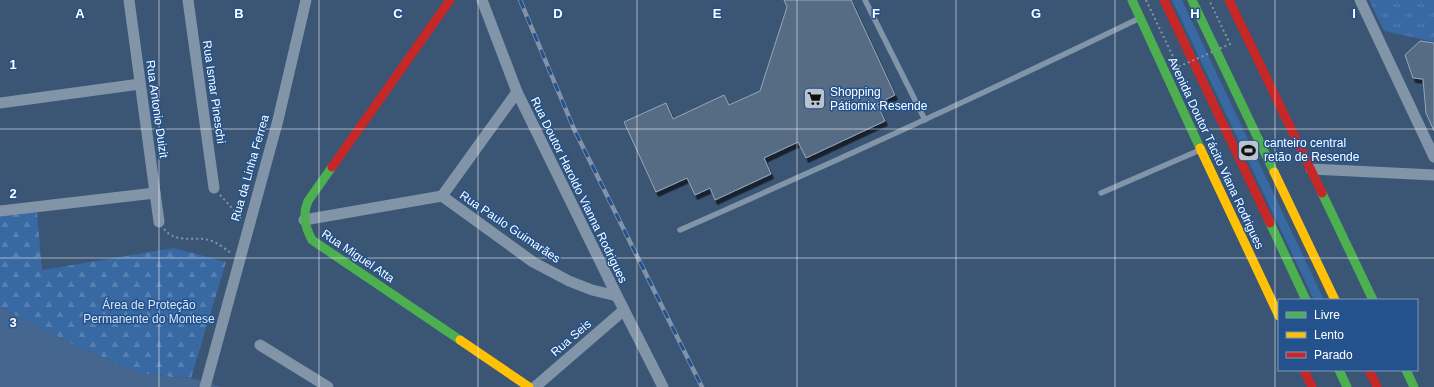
<svg xmlns="http://www.w3.org/2000/svg" width="1434" height="387" font-family="Helvetica,sans-serif">
  <defs>
    <pattern id="grass-tufts" width="24" height="20" patternUnits="userSpaceOnUse"><rect width="24" height="20" fill="#3869a3"/><path d="M3 7l-1-3M5 7V3M7 7l1-3M15 17l-1-3M17 17v-4M19 17l1-3" fill="none" stroke="#5680b1"/></pattern>
    <pattern id="forest-firs" width="22" height="20" patternUnits="userSpaceOnUse"><rect width="22" height="20" fill="#3869a3"/><path d="M5 1l3.5 6h-7zM16 11l3.5 6h-7z" fill="#5680b1"/></pattern>
    <filter id="shadow"><feDropShadow dx="2.5" dy="4.5" stdDeviation="0" flood-color="#0009"/></filter>
  </defs>
  <rect width="100%" height="100%" fill="#3b5575"/>
  <path fill="url(#grass-tufts)" d="M1369 0H1434V42L1384 31Z"/>
  <path fill="url(#forest-firs)" d="M37 212 42 270 174 248 226 262 191 378 171 377 139 373 78 347 0 307V216Z"/>
  <path fill="#3869a3" d="M1172 0H1182L1324 300H1314Z"/>
  <path fill="#45668f" d="M0 307 78 347 139 373 171 377 191 378 221 387H0Z"/>
  <g fill="#566c84" stroke="#96a5b7" filter="url(#shadow)">
    <path d="M784 0H851L895 95 877 104 885 121 806 158 798 142 764 158 771 174 715 200 710 188 695 195 687 178 656 192 624 122 666 103 673 119 724 95 729 105 760 91 787 7Z"/>
    <path d="M1420 41 1434 43V131L1426 113 1423 79 1413 78 1405 55Z"/>
  </g>
  <g fill="none" stroke-linecap="round" stroke-linejoin="round">
    <g stroke="#8295a8" stroke-width="2" stroke-dasharray="2 3" stroke-linecap="butt">
      <path d="M1178 67 1188 89 1185 90"/>
      <path d="M220 195 241 218"/>
      <path d="M164 229C176 244 194 236 209 240 217 242 225 249 231 253"/>
    </g>
    <g stroke="#8295a8" stroke-width="5.5">
      <path d="M865 0 925 120"/>
      <path d="M1101 193 1200 150"/>
      <path d="M680 230C834 162 987 92 1140 18"/>
    </g>
    <g stroke="#8295a8" stroke-width="11">
      <path d="M129 0 159 222"/>
      <path d="M188 0 214 188"/>
      <path d="M482 0 517 92 617 296 663 387"/>
      <path d="M1360 0 1434 157"/>
      <path d="M517 92 442 196 533 262 569 281 592 290 617 296"/>
      <path d="M0 103 140 84"/>
      <path d="M1311 169 1434 175"/>
      <path d="M0 211 155 193"/>
      <path d="M304 220 442 196"/>
      <path d="M260 345 328 387"/>
      <path d="M205 387 278 120 306 0"/>
      <path d="M535 387 624 310"/>
    </g>
    <g stroke="#4caf50" stroke-width="9">
      <path d="M1132 0 1200 148"/>
      <path d="M1192 0 1274 172"/>
      <path d="M332 167 308 201C302 215 305 227 312 240L460 340"/>
      <path d="M1322 193 1373 300"/>
      <path d="M1270 223 1306 300"/>
      <path d="M1339 370 1347 387"/>
      <path d="M1406 370 1414 387"/>
    </g>
    <g stroke="#ffc107" stroke-width="9">
      <path d="M1200 148 1279 316"/>
      <path d="M1274 172 1335 300"/>
      <path d="M460 340 529 387"/>
    </g>
    <g stroke="#c62828" stroke-width="9">
      <path d="M1164 0 1270 223"/>
      <path d="M1229 0 1322 193"/>
      <path d="M332 167 450 0"/>
      <path d="M1304 370 1312 387"/>
      <path d="M1369 370 1377 387"/>
    </g>
    <defs>
      <path id="rail" d="M520 0 574 129 702 387"/>
    </defs>
    <use href="#rail" stroke="#8293a8" stroke-width="4.5"/>
    <use href="#rail" stroke="#23528d" stroke-width="3" stroke-dasharray="9" stroke-linecap="butt"/>
    <path stroke="#8295a8" stroke-width="2" stroke-dasharray="2 3" stroke-linecap="butt" d="M1146 0 1178 67 1230 44 1209 0"/>
  </g>
  <path fill="none" stroke="#fff" stroke-width="1" stroke-opacity="0.55" d="M159 0V387M319 0V387M478 0V387M637 0V387M797 0V387M956 0V387M1115 0V387M1275 0V387M0 129H1434M0 258H1434"/>
  <defs>
    <symbol id="supermarket-square" viewBox="-11 -11 22 22"><rect x="-9" y="-9" width="18" height="18" rx="4" fill="#bac4cf" stroke="#23528d"/><path d="M-6-5.5h2.5l.6 2H6L4.5 2H-2.5L-4.4-4H-6ZM-1.5 3.2a1.3 1.3 0 1 0 .1 0ZM3 3.2a1.3 1.3 0 1 0 .1 0Z" fill="#111"/></symbol>
    <symbol id="stadium-square" viewBox="-11 -11 22 22"><rect x="-9" y="-9" width="18" height="18" rx="4" fill="#bac4cf" stroke="#23528d"/><path d="M0-5a6.5 5 0 1 0 0 10a6.5 5 0 1 0 0-10ZM-3.5-1.8h7v3.6h-7Z" fill="#111"/></symbol>
  </defs>
  <g fill-rule="evenodd">
    <use href="#supermarket-square" x="802" y="86" width="25" height="25"/>
    <use href="#stadium-square" x="1236" y="138" width="25" height="25"/>
  </g>
  <g text-anchor="middle" stroke-width="3" stroke-linejoin="round" paint-order="stroke">
    <g font-size="12" fill="#fff" stroke="#23528d">
      <text transform="translate(214 92) rotate(82)" y="4">Rua Ismar Pineschi</text>
      <text transform="translate(157 109) rotate(82)" y="4">Rua Antonio Duizit</text>
      <text transform="translate(1216 153) rotate(65)" y="4">Avenida Doutor Tácito Viana Rodrigues</text>
      <text transform="translate(250 168) rotate(-74)" y="4">Rua da Linha Ferrea</text>
      <text transform="translate(579 190) rotate(64)" y="4">Rua Doutor Haroldo Vianna Rodrigues</text>
      <text transform="translate(510 227) rotate(34)" y="4">Rua Paulo Guimarães</text>
      <text transform="translate(358 256) rotate(34)" y="4">Rua Miguel Atta</text>
      <text transform="translate(571 338) rotate(-41)" y="4">Rua Seis</text>
    </g>
    <g font-size="12" fill="#fff" stroke="#23528d" text-anchor="start">
      <text x="830" y="96">Shopping<tspan x="830" dy="14">Pátiomix Resende</tspan></text>
      <text x="1264" y="147">canteiro central<tspan x="1264" dy="14">retão de Resende</tspan></text>
    </g>
    <g font-size="12" fill="#d6e6f8" stroke="#23528d">
      <text x="149" y="309">Área de Proteção<tspan x="149" dy="14">Permanente do Montese</tspan></text>
    </g>
  </g>
  <g font-size="13" text-anchor="middle" font-weight="bold" fill="#fff" stroke="#23528d" stroke-width="3" stroke-linejoin="round" paint-order="stroke">
    <text x="80" y="18">A</text>
    <text x="239" y="18">B</text>
    <text x="398" y="18">C</text>
    <text x="558" y="18">D</text>
    <text x="717" y="18">E</text>
    <text x="876" y="18">F</text>
    <text x="1036" y="18">G</text>
    <text x="1195" y="18">H</text>
    <text x="1354" y="18">I</text>
    <text x="13" y="69">1</text>
    <text x="13" y="198">2</text>
    <text x="13" y="327">3</text>
  </g>
  <rect x="1278" y="299" width="140" height="72" fill="#23528d" stroke="#7b97bb"/>
  <rect x="1286" y="312" width="20" height="6" fill="#4caf50" stroke="#7b97bb"/>
  <text x="1314" y="319" font-size="12" fill="#ffffff">Livre</text>
  <rect x="1286" y="332" width="20" height="6" fill="#ffc107" stroke="#7b97bb"/>
  <text x="1314" y="339" font-size="12" fill="#ffffff">Lento</text>
  <rect x="1286" y="352" width="20" height="6" fill="#c62828" stroke="#7b97bb"/>
  <text x="1314" y="359" font-size="12" fill="#ffffff">Parado</text>
</svg>
